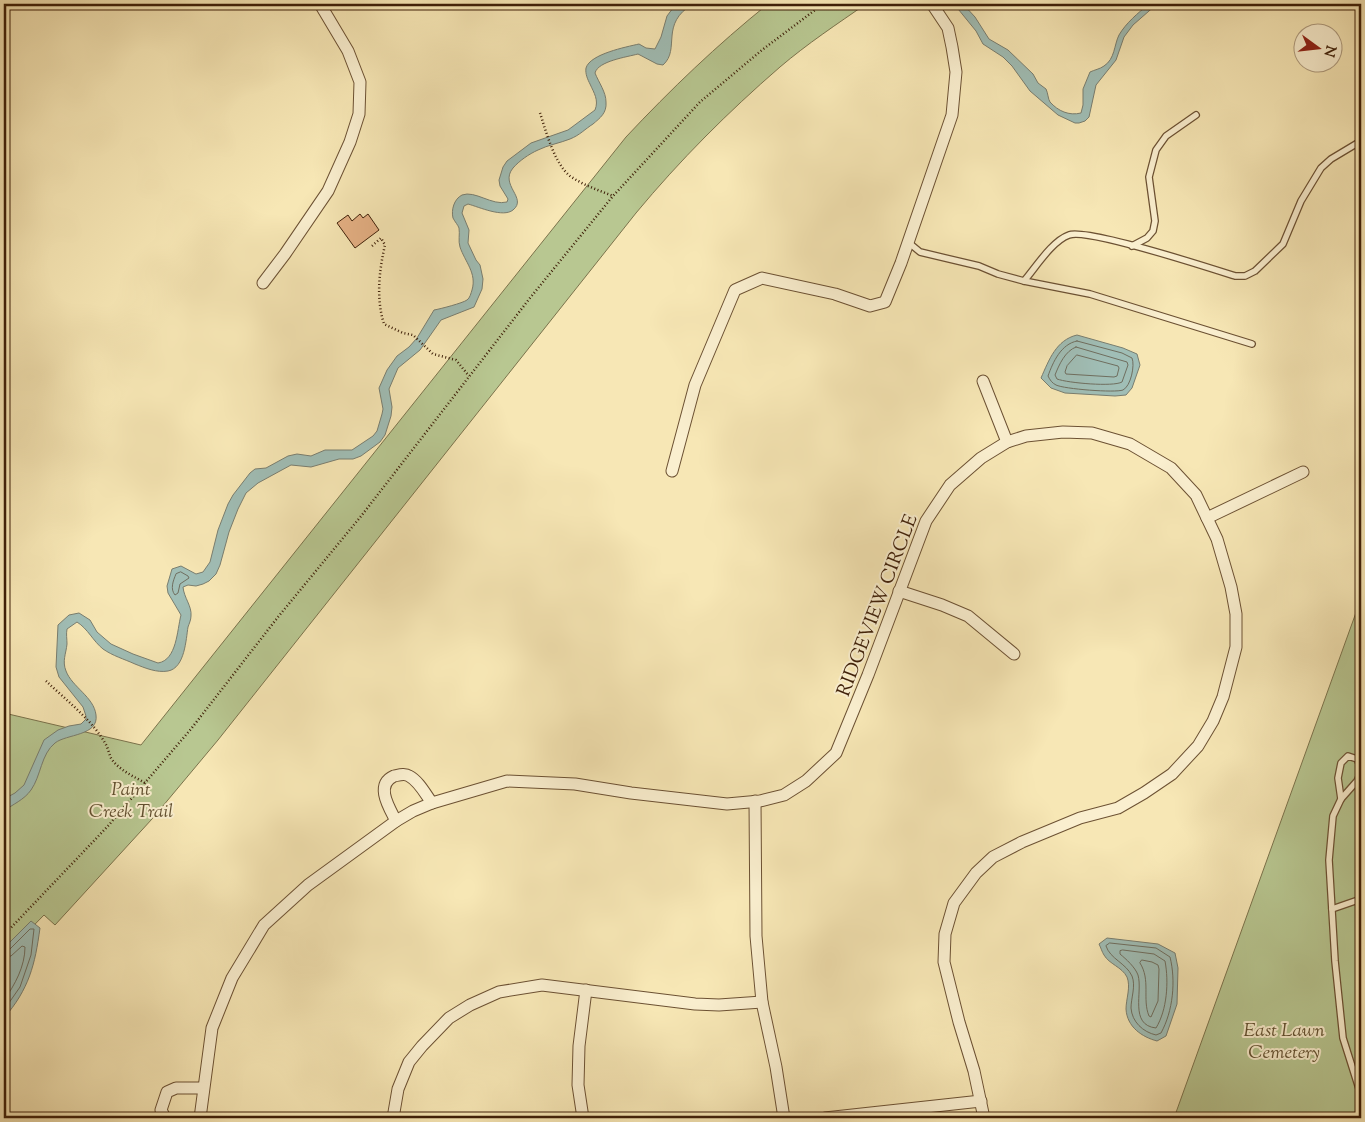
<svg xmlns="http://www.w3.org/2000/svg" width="1365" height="1122" font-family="'Sorts Mill Goudy',serif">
  <rect width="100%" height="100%" fill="#f7e7b5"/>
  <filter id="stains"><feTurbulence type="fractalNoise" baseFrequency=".004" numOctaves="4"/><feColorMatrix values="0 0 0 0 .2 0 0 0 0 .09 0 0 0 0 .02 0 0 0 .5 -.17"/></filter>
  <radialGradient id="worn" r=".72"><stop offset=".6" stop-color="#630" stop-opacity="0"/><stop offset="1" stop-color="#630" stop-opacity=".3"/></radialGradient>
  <g fill="#b8c791" stroke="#7b734c">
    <path d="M768 4H866C837 24 807 44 780 67 728 112 680 160 636 213L218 740 152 819 55 925 44 915 4 956V713L141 745 626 137C671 89 717 45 768 4Z"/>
    <path d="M1358 607 1361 619V1118H1174Z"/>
  </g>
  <g fill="#a0beb6" stroke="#797e70">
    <path d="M676 4H693C659 24 681 49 663 65L657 64 638 54C627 57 598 61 595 73 599 83 606 92 606 102 607 113 600 118 593 124 585 129 580 135 570 139 560 143 548 145 538 150 529 154 519 161 513 168 499 185 528 198 513 210 503 218 479 207 468 204L464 206 462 213 469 230 468 243 476 260 480 265 483 279 482 289 474 307 441 320 420 350 398 368 389 389 392 407 391 416 385 435 380 442 361 456 353 459H339L311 467 291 465 258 483 246 493 238 509 229 532 220 565 216 574 209 581 203 584 196 586 188 585 183 587C184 598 192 606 191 616 191 620 189 624 188 627 186 639 185 668 168 671 157 673 145 668 135 664 124 659 113 656 103 649 93 641 88 629 77 622L67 629C66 634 67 639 67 644 66 654 62 661 66 671 72 687 94 697 96 715 99 736 66 734 55 743 41 754 41 776 31 790 24 800 13 804 4 811V799L15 793 24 785 44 740 58 730 69 726 81 724 86 719V716L83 707 59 677 56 667 58 625 69 615 79 613 90 620 97 632 111 644 133 654 158 663C177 660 177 630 181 615L168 593 167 586 172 569 181 566 196 574 203 572 210 562 218 530 228 504 233 495 250 473 255 469 266 468 288 456 297 454 311 456 325 450H352L373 436 377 431 382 414 383 409 379 388 387 370 397 356 409 347 417 338 434 310C440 309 463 303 467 300 470 298 471 293 472 290 477 273 465 262 460 247 458 241 460 234 459 228 458 225 455 222 453 218 451 210 454 199 462 195 475 190 492 206 507 202L508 199 500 186 499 180 503 167 507 161 531 143 568 130 595 110C599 100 594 93 590 84 588 80 585 74 586 68 590 54 626 47 639 44L646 48 655 49 661 37 667 16Z"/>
    <path d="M954 4H963L975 17 989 39 1008 50 1033 74 1038 83 1046 89C1048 93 1048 99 1050 102 1058 111 1069 116 1081 113L1083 105V89L1090 72C1094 70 1100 69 1104 66 1115 59 1114 45 1119 35 1126 23 1138 13 1149 4H1157L1133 25 1124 37 1116 60 1096 85 1089 117 1085 121 1079 123H1075L1058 115 1030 91 1012 66 1003 57 983 44 976 31Z"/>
    <path d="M1077 335 1123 348 1137 354 1140 365 1132 388 1126 395 1115 396 1065 393 1051 388 1041 378C1049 360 1056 340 1077 335Z"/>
    <path d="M31 921 40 928C35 965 29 989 4 1018V948Z"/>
    <path d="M1107 938 1158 944 1175 953 1178 968 1177 1004 1166 1036 1157 1041C1142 1037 1127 1027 1126 1009 1126 999 1131 987 1127 977 1122 967 1109 964 1104 955 1102 952 1101 948 1099 944Z"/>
  </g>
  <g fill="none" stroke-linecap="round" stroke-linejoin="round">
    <g stroke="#6f6e5f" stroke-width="1">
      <path d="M1077 341 1122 353 1132 358C1135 365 1131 386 1123 390 1115 393 1064 389 1056 385 1052 383 1050 380 1048 376 1053 362 1061 344 1077 341Z"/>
      <path d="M1076 347 1127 362 1128 365 1122 382C1113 387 1068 383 1057 379L1055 375C1059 365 1065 351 1076 347Z"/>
      <path d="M1077 355 1118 366 1119 368 1117 376 1114 377 1066 374 1065 372 1067 366Z"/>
      <path d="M181 572 188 576 189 578 180 584 178 593 175 595C170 589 173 581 176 574Z"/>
      <path d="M1110 943 1156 948 1170 957C1176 981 1173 1011 1161 1033L1156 1035C1143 1032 1132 1022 1131 1008 1131 998 1136 986 1132 976 1126 963 1110 959 1106 946Z"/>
      <path d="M1123 950 1154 954 1165 961C1169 982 1167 1010 1156 1028 1129 1025 1143 992 1138 975 1135 967 1126 959 1120 954V951Z"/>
      <path d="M4 951 9 950 30 929H34L31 955 20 987 4 1010"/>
      <path d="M4 957 11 956 22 946 25 947C25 966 15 985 4 1000"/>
      <path d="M1142 960 1152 962 1158 965 1159 969 1158 1001 1151 1017 1149 1016C1142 999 1151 980 1140 963Z"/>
    </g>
  </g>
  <path fill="#e6b185" stroke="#3e1f08" d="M360 214 363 218 368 214 379 230 355 248 337 223 348 215 352 221Z"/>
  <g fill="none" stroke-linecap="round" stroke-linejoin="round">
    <defs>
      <g id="service">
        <path d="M908 242 920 252 979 266 998 274 1024 281 1090 294 1252 344"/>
        <path d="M1132 246 1147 238 1153 231 1155 221 1149 177 1156 150 1166 136 1196 115"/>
        <path d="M1024 281C1036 267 1052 241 1069 235 1086 228 1210 268 1235 276H1245L1255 271 1283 244 1301 201 1321 168 1331 159 1361 141"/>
        <path d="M1361 772 1357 781 1341 799 1333 816 1329 860 1335 961 1343 1038 1361 1095"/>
        <path d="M1341 799 1338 778 1341 763 1348 756 1357 759 1361 768"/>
        <path d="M1332 909 1361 899"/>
      </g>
      <g id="minor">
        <path d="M263 283 285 254 328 191 350 142 359 114 360 82 348 51 320 4"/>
        <path d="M983 381 1007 442"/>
        <path d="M672 471 695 385 735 290 762 278 835 294 870 306 885 302 901 263 952 115 956 72 952 47 948 28 932 4"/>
        <path d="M1207 518 1303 472"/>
        <path d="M899 591 942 605 968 616 1014 654"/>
        <path d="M755 801 756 936 762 1002 776 1067 784 1118"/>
        <path d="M396 821C390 809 374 785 394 776 399 775 405 773 409 776 419 781 426 795 432 803"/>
        <path d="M165 1118 161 1110 167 1092 176 1088H203"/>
        <path d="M200 1118 212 1028 232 978 264 925 308 885 396 821 413 811 432 803 507 781 575 784 631 793 727 804 760 801 784 795 806 781 836 753 868 675 926 521 950 485 981 458 1007 442 1026 436 1063 432 1092 433 1130 444 1171 468 1196 495 1217 539 1231 587 1236 614V647L1223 697 1213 721 1198 746 1172 774 1144 793 1118 808 1080 818 1022 842 993 857 976 873 954 903 945 934 944 962 959 1022 974 1071 984 1118"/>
        <path d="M393 1118 398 1089 409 1062 422 1046 449 1018 470 1005 499 992 542 985 695 1004 719 1005 762 1002"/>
        <path d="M583 1118 578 1085 579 1046 586 990"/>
        <path d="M825 1118 981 1101"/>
      </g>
    </defs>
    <use href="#service" stroke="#6c5133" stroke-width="8"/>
    <use href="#minor" stroke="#6c5133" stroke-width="13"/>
    <g stroke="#3e1f08" stroke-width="2.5" stroke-dasharray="1 2.5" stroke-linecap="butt">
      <path d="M540 113C546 131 554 163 570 176 583 185 598 190 613 196"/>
      <path d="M372 246 381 238 385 245C379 271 376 299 384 324L403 333 413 335 433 354 456 360 469 376"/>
      <path d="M46 681C65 699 93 721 105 743 109 749 109 757 113 761 121 771 135 777 145 783"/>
      <path d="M4 935 108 826 191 729 278 617 362 515 530 298 613 196 700 102 762 50 823 4"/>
    </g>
    <use href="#service" stroke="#faefcf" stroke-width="5.5"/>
    <use href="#minor" stroke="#faefcf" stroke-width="11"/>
  </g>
  <g text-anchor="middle" stroke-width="4" stroke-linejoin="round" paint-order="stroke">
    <g font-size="19" fill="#3e1f08" stroke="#faefcf">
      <text transform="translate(876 605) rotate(-69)" y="7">RIDGEVIEW CIRCLE</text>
    </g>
    <g font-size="19" font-style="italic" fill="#635131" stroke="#faefcf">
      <text x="131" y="795">Paint<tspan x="131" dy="22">Creek Trail</tspan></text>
      <text x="1284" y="1036">East Lawn<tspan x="1284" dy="22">Cemetery</tspan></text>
    </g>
  </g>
  <rect width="1365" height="1122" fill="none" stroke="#f7e7b5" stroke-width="20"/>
  <rect x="5" y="5" width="1355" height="1112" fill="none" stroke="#3e1f08" stroke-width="2.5"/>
  <rect x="10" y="10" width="1345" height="1102" fill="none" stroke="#3e1f08"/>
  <g transform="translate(1318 48) rotate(105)"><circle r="24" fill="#faefcf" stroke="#af9c7f"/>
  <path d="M0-4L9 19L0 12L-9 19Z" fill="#8f2418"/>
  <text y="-8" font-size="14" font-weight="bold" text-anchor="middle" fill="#3e1f08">N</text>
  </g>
  <rect width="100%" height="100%" filter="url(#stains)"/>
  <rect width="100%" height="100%" fill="url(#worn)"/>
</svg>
